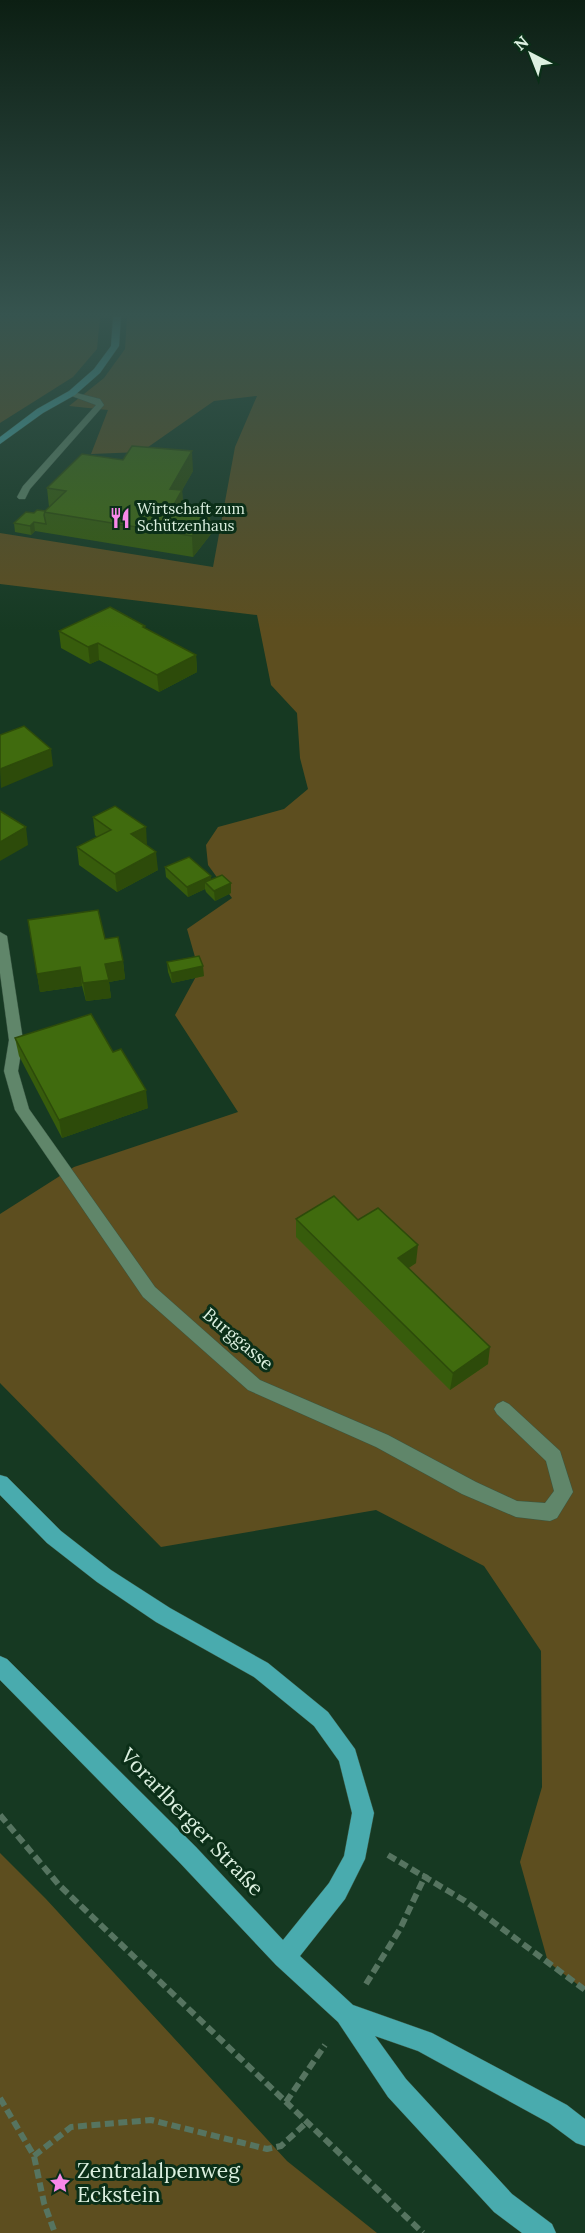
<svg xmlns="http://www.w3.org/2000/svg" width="585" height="2233" font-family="Lora,serif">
  <rect width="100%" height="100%" fill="#163922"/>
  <g fill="#5d4e1f">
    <path d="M0 317H100L97 349 73 377 0 423Z"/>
    <path d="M127 317H585V1990L548 1962 520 1862 542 1787 541 1651 484 1566 376 1510 161 1547 0 1383V1214L74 1167 238 1112 175 1015 199 971 187 929 232 898 208 865 206 845 218 827 284 809 308 789 300 758 297 713 271 685 257 615 0 584V533L213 567 235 447 257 396 214 401 141 452 91 454 108 410 69 406 104 378 125 349Z"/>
    <path d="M0 1853 46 1899 287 2161 377 2233H0Z"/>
  </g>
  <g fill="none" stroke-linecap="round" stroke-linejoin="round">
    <defs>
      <g id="minor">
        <path d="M69 391 100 399 104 405 30 489 25 499H19L17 497 23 486 96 405 69 395Z"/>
        <path d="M0 932 7 936 23 1040 18 1071 29 1109 155 1287 260 1380 388 1435 476 1482 517 1501 545 1503 554 1491 546 1461 497 1414 494 1409 497 1404 503 1401 509 1404 560 1451 573 1492 557 1518 550 1521 516 1517 462 1494 376 1447 248 1390 143 1297 15 1110 4 1071 9 1040 0 973Z"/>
      </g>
      <g id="major">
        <path d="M113 317H121L119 346 100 373 75 395 43 413 0 444V437L37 409 69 391 94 369 111 346Z"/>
        <path d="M0 1475 7 1477 61 1531 111 1570 170 1608 268 1663 328 1712 355 1749 374 1813 365 1859 345 1899 300 1956 353 2005 432 2033 567 2105 585 2119V2146L576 2143 549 2123 418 2051 375 2036 406 2079 512 2194 552 2224 556 2233H522L494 2212 388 2097 338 2022 276 1965 180 1863 0 1680V1656L7 1659 196 1847 283 1940 329 1883 344 1856 352 1813 339 1761 314 1726 254 1677 156 1622 97 1582 47 1543 0 1495Z"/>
      </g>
    </defs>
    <use href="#minor" stroke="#395642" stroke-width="1"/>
    <use href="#major" stroke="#395642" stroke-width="1"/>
    <g stroke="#567460" stroke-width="6" stroke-dasharray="9 4.5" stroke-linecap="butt">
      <path d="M0 1815 59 1885 423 2233"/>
      <path d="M388 1855 465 1901 585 1990"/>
      <path d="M366 1984 400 1929 426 1874"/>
      <path d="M0 2098 34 2156 44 2203 55 2233"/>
      <path d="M286 2102 325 2045"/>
      <path d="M34 2156 71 2127 151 2120 267 2149 281 2146 307 2122"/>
    </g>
    <use href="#minor" fill="#60866a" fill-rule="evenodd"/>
    <use href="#major" fill="#49abae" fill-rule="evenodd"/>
  </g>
  <g fill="#375c0c">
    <path d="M193 471 182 490 183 509 211 534 193 557 35 531 31 535 15 532 14 523 34 513 45 511 49 507 47 488Z"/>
    <path d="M145 628 196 655 197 672 159 692 99 660 90 664 61 648 59 631Z"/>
    <path d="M93 817 147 844 146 845 158 870 117 892 79 865 77 847 97 837 95 835Z"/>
    <path d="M165 867 211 876V880L231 893 215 901 206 892 205 889 188 897 166 877Z"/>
    <path d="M28 920 105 939 123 961 125 979 109 982 111 998 86 1001 82 986 40 992Z"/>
    <path d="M167 962 204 976 172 983 168 972Z"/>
    <path d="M15 1038 113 1052 148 1108 62 1138 19 1056Z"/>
    <path d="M296 1219 358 1220 416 1263 408 1268 488 1364 450 1390 296 1237Z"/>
  </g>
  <g fill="#2d4b0a">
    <path d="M192 451 193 471 175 503 182 490 184 511 174 528 170 489Z"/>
    <path d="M210 514 211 534 193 557 192 536Z"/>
    <path d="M34 522 35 531 31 535 30 526Z"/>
    <path d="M98 643 99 660 90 664 88 647Z"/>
    <path d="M196 655 197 672 159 692 157 675Z"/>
    <path d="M51 749 53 766 1 788 0 769Z"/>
    <path d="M26 827 28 845 0 861V842Z"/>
    <path d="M146 827 147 844 133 852 131 834Z"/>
    <path d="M156 852 158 870 117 892 115 874Z"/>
    <path d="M211 876V886L205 882V889L188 897 187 887Z"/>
    <path d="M231 883V893L215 901 214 891Z"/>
    <path d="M123 961 125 979 109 982 111 998 86 1001 83 983 105 964Z"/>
    <path d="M203 966 204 976 172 983 171 973Z"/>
    <path d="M80 967 82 986 40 992 37 974Z"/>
    <path d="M146 1090 148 1108 62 1138 59 1120Z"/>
    <path d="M418 1245 416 1263 397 1276 398 1258Z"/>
    <path d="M490 1347 488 1364 450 1390 453 1373Z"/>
  </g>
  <g fill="#406b0e" stroke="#2d4b0a" stroke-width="1.5">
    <path d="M132 446 192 451 170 489 182 490 172 508 210 514 192 536 44 512 66 491 47 488 82 454 123 460Z"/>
    <path d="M37 510 45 511 44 515 46 524 34 522 30 526 14 523 26 512 34 513Z"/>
    <path d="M110 607 145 626 143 627 196 655 157 675 98 643 88 647 59 631Z"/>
    <path d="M24 726 51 749 0 769V735Z"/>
    <path d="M115 806 146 827 131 834 156 852 115 874 77 847 111 830 93 817Z"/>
    <path d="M0 811 26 827 0 842Z"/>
    <path d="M189 857 211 876 187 887 165 867Z"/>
    <path d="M222 875 231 883 214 891 205 882Z"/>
    <path d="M98 910 105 939 118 937 123 961 105 964 109 980 83 983 80 967 37 974 28 920Z"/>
    <path d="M199 956 203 966 171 973 167 962Z"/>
    <path d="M91 1014 113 1052 121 1049 146 1090 59 1120 15 1038Z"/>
    <path d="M334 1196 358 1220 378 1208 418 1245 398 1258 490 1347 453 1373 296 1219Z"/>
  </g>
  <linearGradient id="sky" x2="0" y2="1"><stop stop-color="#0c1f13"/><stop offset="0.5" stop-color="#36544f"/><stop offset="1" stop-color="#36544f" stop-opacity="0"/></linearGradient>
  <rect width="585" height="630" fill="url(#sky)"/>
  <defs>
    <symbol id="restaurant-bare" viewBox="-9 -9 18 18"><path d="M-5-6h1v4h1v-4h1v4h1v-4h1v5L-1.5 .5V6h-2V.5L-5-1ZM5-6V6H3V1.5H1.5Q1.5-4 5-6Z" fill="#f888e9" stroke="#0b2f18" stroke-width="2.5" paint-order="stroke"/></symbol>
    <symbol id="sight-bare" viewBox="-9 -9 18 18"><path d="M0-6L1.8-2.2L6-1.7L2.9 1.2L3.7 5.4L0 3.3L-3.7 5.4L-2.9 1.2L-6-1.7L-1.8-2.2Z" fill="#f888e9" stroke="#0b2f18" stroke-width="2.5" paint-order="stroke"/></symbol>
  </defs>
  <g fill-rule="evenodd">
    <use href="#restaurant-bare" x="105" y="503" width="30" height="30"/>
    <use href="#sight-bare" x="45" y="2168" width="30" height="30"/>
  </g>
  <g text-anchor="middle" stroke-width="6" stroke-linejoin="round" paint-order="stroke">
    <g font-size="15" fill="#dcf0e0" stroke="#0b2f18" text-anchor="start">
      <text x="137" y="514">Wirtschaft zum<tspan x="137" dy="17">Schützenhaus</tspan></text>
    </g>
    <g font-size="18" fill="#dcf0e0" stroke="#0b2f18">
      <text transform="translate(238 1339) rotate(40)" y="6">Burggasse</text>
    </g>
    <g font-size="21" fill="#dcf0e0" stroke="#0b2f18">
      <text transform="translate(192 1822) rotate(46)" y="7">Vorarlberger Straße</text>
    </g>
    <g font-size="21" fill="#dcf0e0" stroke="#0b2f18" text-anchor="start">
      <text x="77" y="2178">Zentralalpenweg<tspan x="77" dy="24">Eckstein</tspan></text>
    </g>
  </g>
  <g transform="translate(531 54) rotate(318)" stroke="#0b2f18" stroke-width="4.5" paint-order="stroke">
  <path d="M0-4.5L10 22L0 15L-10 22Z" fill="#dcf0e0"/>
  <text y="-9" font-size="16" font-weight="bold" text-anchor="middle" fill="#dcf0e0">N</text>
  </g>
</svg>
